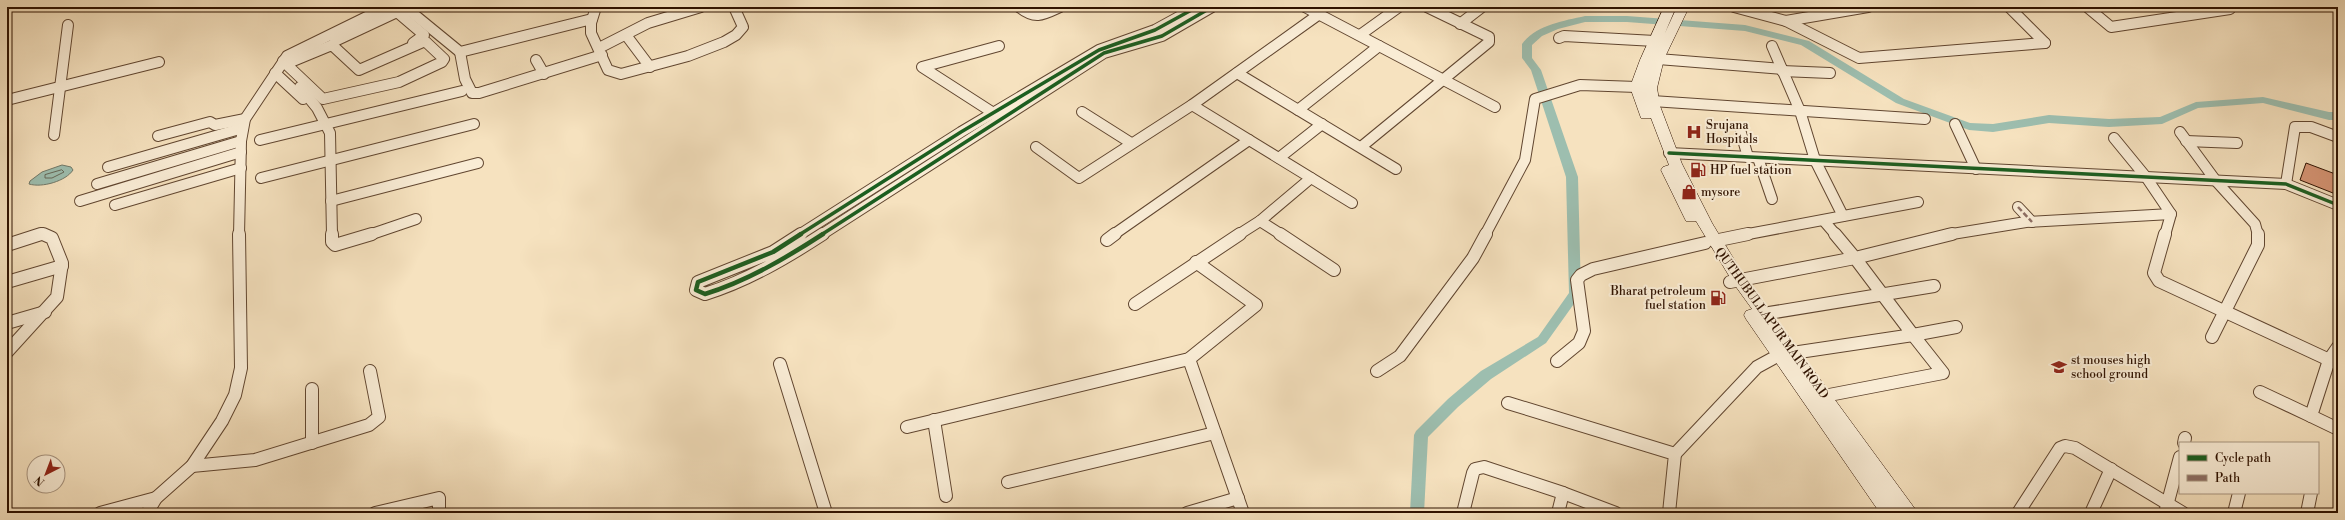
<svg xmlns="http://www.w3.org/2000/svg" width="2345" height="520" font-family="'Libre Bodoni',serif">
  <rect width="100%" height="100%" fill="#f6e2bf"/>
  <filter id="stains"><feTurbulence type="fractalNoise" baseFrequency=".005" numOctaves="4"/><feColorMatrix values="0 0 0 0 .2 0 0 0 0 .09 0 0 0 0 .02 0 0 0 .5 -.17"/></filter>
  <radialGradient id="worn" r=".72"><stop offset=".6" stop-color="#630" stop-opacity="0"/><stop offset="1" stop-color="#630" stop-opacity=".3"/></radialGradient>
  <path fill="#9dbeaf" stroke="#717969" d="M62 165 71 167 73 170C66 181 42 188 29 184L30 181 42 172Z"/>
  <g fill="none" stroke-linecap="round" stroke-linejoin="round">
    <path stroke="#666858" stroke-width="1" d="M62 170 64 172 52 178H45V175Z"/>
    <path fill="#9dbeaf" fill-rule="evenodd" d="M1585 16H1627L1745 25 1809 41 1904 99 1970 123 1993 124 2049 115 2109 119 2160 117 2196 102 2263 97 2329 112H2338V120H2329L2263 103 2198 108 2162 124 2109 127 2049 123 1993 132 1969 130 1896 103 1801 45 1745 31 1627 22H1585L1558 29 1542 36 1532 45V58L1541 70 1578 177 1581 294 1546 343 1491 379 1458 407 1428 437 1424 513H1410L1414 435 1416 431 1448 399 1481 371 1538 337 1569 293 1566 177 1531 70 1522 58V44C1536 25 1563 21 1585 16Z"/>
  </g>
  <path fill="#d69474" stroke="#2f1200" d="M2306 163 2338 175V195L2300 180Z"/>
  <g fill="none" stroke-linecap="round" stroke-linejoin="round">
    <defs>
      <g id="street-far1">
        <path d="M405 7 460 52 592 19"/>
        <path d="M596 7 591 23V33L608 70 621 74 688 56 724 42 736 35 743 27 734 7"/>
        <path d="M1019 7C1035 20 1043 15 1060 7"/>
        <path d="M1305 7 1495 107"/>
        <path d="M1734 7 1786 21 1868 7"/>
        <path d="M2009 7 2045 43"/>
        <path d="M2087 7 2111 27 2230 9"/>
        <path d="M1786 21 1859 58 2045 43"/>
        <path d="M1460 24 1482 7"/>
        <path d="M626 35 650 67"/>
        <path d="M1360 35 1399 7"/>
        <path d="M1559 38 1564 36 1655 41"/>
        <path d="M335 41 397 12 424 35 413 43"/>
        <path d="M423 42H426L444 59 442 62 399 82 323 99 286 64 332 45 359 70Z"/>
        <path d="M1772 46 1800 111 1815 160 1843 216"/>
        <path d="M599 48 648 23 701 7"/>
        <path d="M460 52 465 79 472 93H479L602 55"/>
        <path d="M1658 59 1782 69"/>
        <path d="M536 60 544 74"/>
        <path d="M283 61 286 64"/>
        <path d="M1782 71 1830 73"/>
        <path d="M275 73 303 99"/>
        <path d="M1237 73 1396 169"/>
        <path d="M300 87 317 108 330 133 332 235"/>
        <path d="M7 100 159 62"/>
        <path d="M1652 101 1925 119"/>
        <path d="M1192 105 1352 203"/>
        <path d="M1298 110 1379 46"/>
        <path d="M1082 112 1131 143"/>
        <path d="M995 114 922 67 999 46"/>
        <path d="M1955 124 1976 169"/>
        <path d="M2180 132 2216 181 2255 224 2258 235"/>
        <path d="M1741 133 1748 157"/>
        <path d="M54 135 68 25"/>
        <path d="M158 136 210 122 215 125 245 119"/>
        <path d="M2114 138 2146 177 2171 214 2165 235"/>
        <path d="M260 140 462 91"/>
        <path d="M2186 141 2237 143"/>
        <path d="M1036 147 1079 178 1192 105 1318 15"/>
        <path d="M1361 147 1489 42V37L1427 7"/>
        <path d="M1669 153 2286 184 2338 205"/>
        <path d="M1279 158 1322 124"/>
        <path d="M1758 158 1772 199"/>
        <path d="M108 167 243 128"/>
        <path d="M261 178 474 124"/>
        <path d="M97 184 241 141"/>
        <path d="M2286 184 2295 127H2311L2338 137"/>
        <path d="M80 201 241 152"/>
        <path d="M331 201 478 163"/>
        <path d="M115 205 241 168"/>
        <path d="M2018 207 2032 222"/>
        <path d="M1260 221 1282 235"/>
        <path d="M1824 221 1836 235"/>
        <path d="M37 235H46"/>
        <path d="M239 235 241 141 245 119 287 56 387 7"/>
        <path d="M369 235 416 219"/>
        <path d="M799 235 961 132 1099 50 1155 30 1197 7"/>
        <path d="M821 235 1104 53 1162 36 1212 7"/>
        <path d="M1113 235 1249 140"/>
        <path d="M1238 235 1260 221 1311 178"/>
        <path d="M1485 235 1525 160 1535 99 1580 85 1637 87"/>
        <path d="M1743 235 1918 202"/>
        <path d="M1946 235 2026 222 2171 214"/>
      </g>
      <g id="street">
        <path d="M332 234V242L335 245 372 234"/>
        <path d="M801 234 773 252 698 282 696 290 705 294C747 281 786 258 823 234"/>
        <path d="M1280 234 1334 270"/>
        <path d="M1835 234 1855 258 1952 234"/>
        <path d="M2165 234 2154 273 2159 281 2338 364"/>
        <path d="M1107 240 1115 234"/>
        <path d="M1714 241 1748 234"/>
        <path d="M7 245 41 234"/>
        <path d="M7 282 62 266"/>
        <path d="M1135 304 1240 234"/>
        <path d="M1763 314 1934 286"/>
        <path d="M7 323 45 312"/>
        <path d="M2212 337 2258 245V234"/>
        <path d="M2338 347 2329 360 2311 416 2338 429"/>
        <path d="M7 352 57 297 62 263 52 238 43 234"/>
        <path d="M1189 359 1243 513"/>
        <path d="M1557 361 1579 343 1584 331 1577 280 1581 275 1593 269 1705 243"/>
        <path d="M780 364 826 513"/>
        <path d="M1377 371 1400 356 1473 258 1486 234"/>
        <path d="M312 389V443"/>
        <path d="M2260 392 2311 416"/>
        <path d="M1824 396 1943 373 1913 335 1956 327"/>
        <path d="M1508 403 1675 454 1669 513"/>
        <path d="M934 420 946 496"/>
        <path d="M907 427 1189 359 1256 305 1196 262"/>
        <path d="M2184 443 2185 438"/>
        <path d="M1675 454 1757 367 1779 355 1913 335 1855 258 1730 282"/>
        <path d="M192 466 255 460 369 425 379 417 370 371"/>
        <path d="M1008 482 1215 433"/>
        <path d="M1563 493 1616 513"/>
        <path d="M100 513 156 498"/>
        <path d="M147 513 156 498 192 466 222 421 235 395 241 368 239 234"/>
        <path d="M375 513 439 498V513"/>
        <path d="M1187 513 1238 498"/>
        <path d="M1463 513 1473 473 1475 469 1484 467 1563 493 1558 513"/>
        <path d="M2018 513 2060 448 2065 446 2075 448 2183 513"/>
        <path d="M2091 513 2111 469"/>
        <path d="M2165 513 2180 457"/>
        <path d="M2234 513 2239 493"/>
        <path d="M2307 513 2311 493"/>
      </g>
      <path id="secondary" d="M1664 7H1676L1665 33 1677 7H1689L1664 59 1657 88 1660 106 1682 164 1712 223 1744 276 1918 513H1880L1746 319 1744 315 1746 311 1752 309 1734 284 1696 221H1686L1684 217 1661 170 1663 167 1669 165 1651 118H1641L1630 87 1640 60Z"/>
    </defs>
    <use href="#street-far1" stroke="#614630" stroke-width="12"/>
    <use href="#street" stroke="#614630" stroke-width="14"/>
    <use href="#secondary" stroke="#2f1200" stroke-width="1"/>
    <use href="#street-far1" stroke="#f9ecd5" stroke-width="10"/>
    <use href="#street" stroke="#f9ecd5" stroke-width="12"/>
    <use href="#secondary" fill="#f9ecd5" fill-rule="evenodd"/>
    <path stroke="#8d6e63" stroke-width="2.5" stroke-dasharray="5.5 2.5" stroke-linecap="butt" d="M2018 207 2032 222"/>
    <defs>
      <g id="cycleway-far1">
        <path d="M1669 153 2286 184 2338 205"/>
        <path d="M799 235 961 132 1099 50 1155 30 1197 7"/>
        <path d="M821 235 1104 53 1162 36 1212 7"/>
      </g>
      <path id="cycleway" d="M801 234 773 252 698 282 696 290 705 294C747 281 786 258 823 234"/>
    </defs>
    <use href="#cycleway-far1" stroke="#f9ecd5" stroke-width="5.5"/>
    <use href="#cycleway" stroke="#f9ecd5" stroke-width="7"/>
    <use href="#cycleway-far1" stroke="#1b5e20" stroke-width="3.5"/>
    <use href="#cycleway" stroke="#1b5e20" stroke-width="4.5"/>
  </g>
  <defs>
    <symbol id="hospital-bare" viewBox="-9 -9 18 18"><path d="M-5-5h3v3.5h4V-5h3V5h-3V1.5h-4V5h-3Z" fill="#8f2418" stroke="#f9ecd5" stroke-width="2.5" paint-order="stroke"/></symbol>
    <symbol id="fuel-bare" viewBox="-9 -9 18 18"><path d="M-5.5-6h7V0h2V4h1.3V-2.5L3-4.5l.8-.8L6-3V5H2.5V1h-1V6h-7ZM-4.2-4.7v3.2H.2V-4.7Z" fill="#8f2418" stroke="#f9ecd5" stroke-width="2.5" paint-order="stroke"/></symbol>
    <symbol id="shop-bare" viewBox="-9 -9 18 18"><path d="M-5-2.5h2.3a2.7 3.5 0 0 1 5.4 0H5L5.5 6h-11ZM-1.5-2.5h3a1.5 2.3 0 0 0-3 0Z" fill="#8f2418" stroke="#f9ecd5" stroke-width="2.5" paint-order="stroke"/></symbol>
    <symbol id="school-bare" viewBox="-9 -9 18 18"><path d="M0-5L7-2L0 1L-7-2ZM-4 1L0 2.5L4 1V4Q0 6-4 4Z" fill="#8f2418" stroke="#f9ecd5" stroke-width="2.5" paint-order="stroke"/></symbol>
  </defs>
  <g fill-rule="evenodd">
    <use href="#hospital-bare" x="1683" y="121" width="22" height="22"/>
    <use href="#fuel-bare" x="1687" y="159" width="22" height="22"/>
    <use href="#shop-bare" x="1678" y="181" width="22" height="22"/>
    <use href="#fuel-bare" x="1707" y="287" width="22" height="22"/>
    <use href="#school-bare" x="2048" y="356" width="22" height="22"/>
  </g>
  <g text-anchor="middle" stroke-width="4" stroke-linejoin="round" paint-order="stroke">
    <g font-size="12" fill="#2f1200" stroke="#f9ecd5" text-anchor="start">
      <text x="1706" y="129">Srujana<tspan x="1706" dy="14">Hospitals</tspan></text>
      <text x="1710" y="174">HP fuel station</text>
      <text x="1701" y="196">mysore</text>
      <text x="1706" y="295" text-anchor="end">Bharat petroleum<tspan x="1706" dy="14">fuel station</tspan></text>
      <text x="2071" y="364">st mouses high<tspan x="2071" dy="14">school ground</tspan></text>
    </g>
    <g font-size="12" fill="#2f1200" stroke="#f9ecd5">
      <text transform="translate(1772 323) rotate(54)" y="4">QUTHUBULLAPUR MAIN ROAD</text>
    </g>
  </g>
  <rect width="2345" height="520" fill="none" stroke="#f6e2bf" stroke-width="24"/>
  <rect x="8" y="8" width="2329" height="504" fill="none" stroke="#2f1200" stroke-width="2"/>
  <rect x="12" y="12" width="2321" height="496" fill="none" stroke="#2f1200"/>
  <rect x="2179" y="442" width="140" height="52" fill="#f9ecd5" stroke="#a89580"/>
  <rect x="2187" y="455" width="20" height="6" fill="#1b5e20" stroke="#a89580"/>
  <text x="2215" y="462" font-size="12" fill="#2f1200">Cycle path</text>
  <rect x="2187" y="475" width="20" height="6" fill="#8d6e63" stroke="#a89580"/>
  <text x="2215" y="482" font-size="12" fill="#2f1200">Path</text>
  <g transform="translate(46 474) rotate(222)"><circle r="19" fill="#f9ecd5" stroke="#a89580"/>
  <path d="M0-3L7 15L0 10L-7 15Z" fill="#8f2418"/>
  <text y="-6" font-size="11" font-weight="bold" text-anchor="middle" fill="#2f1200">N</text>
  </g>
  <rect width="100%" height="100%" filter="url(#stains)"/>
  <rect width="100%" height="100%" fill="url(#worn)"/>
</svg>
